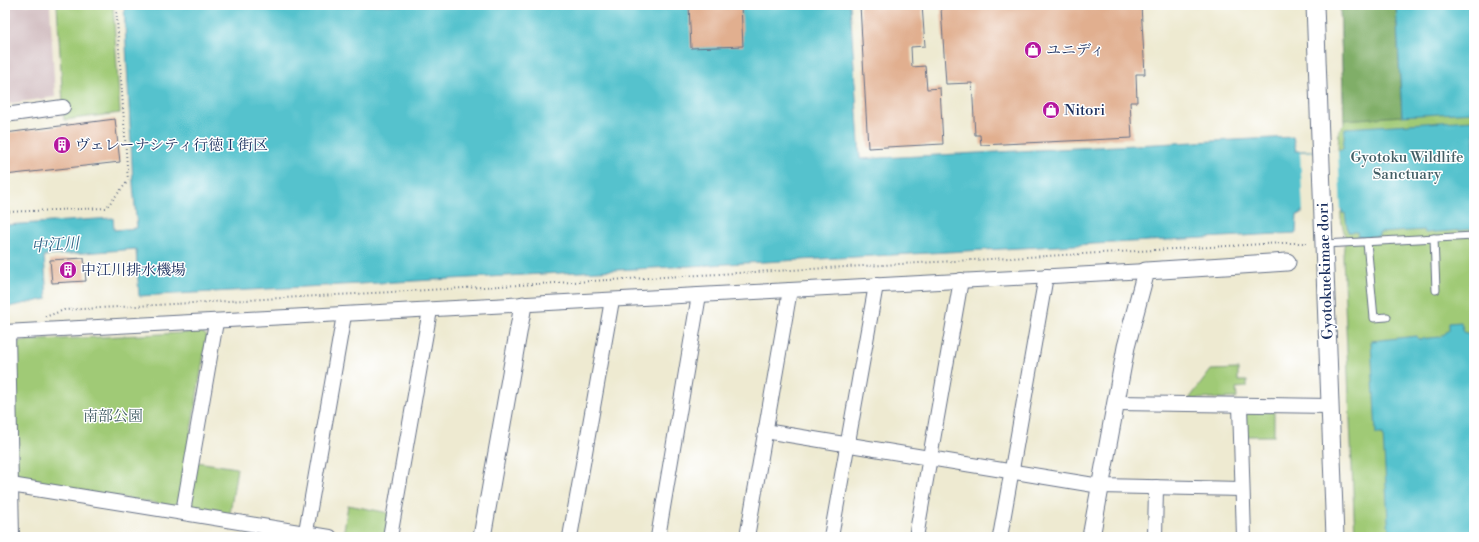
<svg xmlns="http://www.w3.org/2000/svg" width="1479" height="542" font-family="'Libre Bodoni','Noto Serif JP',serif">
  <rect width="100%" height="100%" fill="#fff"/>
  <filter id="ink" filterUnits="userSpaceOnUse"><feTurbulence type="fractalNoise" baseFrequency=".025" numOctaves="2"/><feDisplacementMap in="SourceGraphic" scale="8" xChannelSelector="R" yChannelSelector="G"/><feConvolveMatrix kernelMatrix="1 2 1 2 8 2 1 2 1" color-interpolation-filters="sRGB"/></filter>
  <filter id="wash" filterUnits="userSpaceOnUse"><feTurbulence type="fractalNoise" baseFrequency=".012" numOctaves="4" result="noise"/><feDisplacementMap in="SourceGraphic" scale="16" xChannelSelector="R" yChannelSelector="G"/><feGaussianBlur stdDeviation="0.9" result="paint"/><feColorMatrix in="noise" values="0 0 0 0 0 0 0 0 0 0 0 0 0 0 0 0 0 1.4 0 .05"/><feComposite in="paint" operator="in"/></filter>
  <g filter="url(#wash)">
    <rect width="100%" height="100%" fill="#eeead1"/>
    <path fill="#d2bec1" d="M5 5H50L55 97 5 104Z"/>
    <g fill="#a0ca76" stroke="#5e7c6a">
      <path d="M57 5H113L120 113 64 120Z"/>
      <path d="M1340 5H1474V537H1355L1343 257 1345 237 1341 219 1338 150 1339 130 1344 124Z"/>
      <path d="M202 332 207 336 179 502 173 506 21 482 15 476 13 350 20 341Z"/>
      <path d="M1238 369V381H1247V387L1236 388 1237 398 1189 399 1211 370Z"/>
      <rect x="1245" y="411" width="29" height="25"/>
      <path d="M197 462 237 468 230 514 194 508 190 504Z"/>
      <path d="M348 505 389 513 385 537 343 536Z"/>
    </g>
    <path fill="#80ae67" stroke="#4e6e62" d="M1340 5H1396L1402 116 1344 120Z"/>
    <g fill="#55c2cd" stroke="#387896">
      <path d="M124 5H850L860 159 1293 137 1296 151H1338L1343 149 1345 128 1474 120V229L1425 233 1424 230 1379 233V236L1358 237 1357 232H1348L1345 213H1342V210L1302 211V214L1297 215 1296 233 139 296 136 249 44 256 47 299 8 307V324L5 325 6 225 113 218 114 230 137 228 133 184Z"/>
      <path d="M1396 5H1474V112L1402 116Z"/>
      <path d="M1461 322 1464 332 1474 335V537H1389L1383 434H1376L1371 341 1417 336 1418 339 1441 337 1449 330V323Z"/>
    </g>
    <path fill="#eeead1" d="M1338 150 1341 212 1303 213 1300 152Z"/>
    <g id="blocks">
      <g fill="#e1af8f">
        <path d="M689 5H741L743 46 691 48Z"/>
        <path d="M860 5H922L925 46 911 47 912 67 925 66 927 89 940 88 943 144 868 148Z"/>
        <path d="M959 5H1141L1145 74H1136L1137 102H1130L1132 138 981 145 980 135H975L972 83 946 84 941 8 959 7Z"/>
        <path d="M115 119 120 162 5 175V133Z"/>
        <path d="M84 258 86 281 52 283 50 260Z"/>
      </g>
    </g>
  </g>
  <g filter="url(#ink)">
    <use href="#blocks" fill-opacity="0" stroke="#657086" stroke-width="1"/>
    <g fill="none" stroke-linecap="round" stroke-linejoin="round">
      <defs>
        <g id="service">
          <path d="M1434 238 1436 290"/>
          <path d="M1367 242 1374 318 1387 317"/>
          <path d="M1324 244 1474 236"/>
        </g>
        <g id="minor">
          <path d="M5 115 63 107"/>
          <path d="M5 332 1146 271"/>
          <path d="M8 332 12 537"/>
          <path d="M1116 403 1330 406"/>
          <path d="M1240 405 1244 537"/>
          <path d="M765 431 1100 486 1242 489"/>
          <path d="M11 485 330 537"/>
          <path d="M183 512 216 322"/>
          <path d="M305 537 344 315"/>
          <path d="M390 537 430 310"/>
          <path d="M570 537 612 300"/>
          <path d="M658 537 699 295"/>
          <path d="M747 537 790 290"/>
          <path d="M831 537 876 285"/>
          <path d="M916 537 961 280"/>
          <path d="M1000 537 1046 276"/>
          <path d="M1155 537 1156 487"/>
        </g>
        <g id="tertiary">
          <path d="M1315 5 1335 537"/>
          <path d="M482 537 523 305"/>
          <path d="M1091 537 1126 347 1146 271 1287 262"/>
        </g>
      </defs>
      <use href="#service" stroke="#657086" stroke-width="9"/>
      <use href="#minor" stroke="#657086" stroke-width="16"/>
      <use href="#tertiary" stroke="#657086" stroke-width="19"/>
      <g stroke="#657086" stroke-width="2" stroke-dasharray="1 3" stroke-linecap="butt">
        <path d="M5 212 106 208 128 181 116 5"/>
        <path d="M45 317 64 310 1282 243H1307"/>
      </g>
      <use href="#service" stroke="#fff" stroke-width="7"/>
      <use href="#minor" stroke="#fff" stroke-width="14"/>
      <use href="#tertiary" stroke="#fff" stroke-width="17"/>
    </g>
  </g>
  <defs>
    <symbol id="shop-disc" viewBox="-11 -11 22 22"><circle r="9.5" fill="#b5179e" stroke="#fff"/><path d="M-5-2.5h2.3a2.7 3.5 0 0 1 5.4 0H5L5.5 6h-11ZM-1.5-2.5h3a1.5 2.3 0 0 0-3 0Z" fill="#fff"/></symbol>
    <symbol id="building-disc" viewBox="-11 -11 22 22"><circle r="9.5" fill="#b5179e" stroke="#fff"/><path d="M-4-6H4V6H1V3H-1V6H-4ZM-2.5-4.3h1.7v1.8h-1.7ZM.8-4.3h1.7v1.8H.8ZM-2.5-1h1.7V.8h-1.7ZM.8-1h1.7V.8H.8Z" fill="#fff"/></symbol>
  </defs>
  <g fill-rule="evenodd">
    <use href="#shop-disc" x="1023" y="40" width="20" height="20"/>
    <use href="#shop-disc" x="1041" y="100" width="20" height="20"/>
    <use href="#building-disc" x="52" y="135" width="20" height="20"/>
    <use href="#building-disc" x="58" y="260" width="20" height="20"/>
  </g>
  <g text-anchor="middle" stroke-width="3" stroke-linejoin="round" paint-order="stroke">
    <g font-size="15" fill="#1b2f5e" stroke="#fff" text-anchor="start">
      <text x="1046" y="55">ユニディ</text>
      <text x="1064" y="115">Nitori</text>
      <text x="75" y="150">ヴェレーナシティ行徳Ⅰ街区</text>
      <text x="81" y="275">中江川排水機場</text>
    </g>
    <g font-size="15" fill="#435e65" stroke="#fff">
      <text x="1407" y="162">Gyotoku Wildlife<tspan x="1407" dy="17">Sanctuary</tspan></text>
      <text x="113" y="421">南部公園</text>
    </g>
    <g font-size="15" fill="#1b2f5e" stroke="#fff">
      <text transform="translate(1325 271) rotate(-92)" y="5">Gyotokuekimae dori</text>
    </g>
    <g font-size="16" font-style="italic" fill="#2f6285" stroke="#fff">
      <text transform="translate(55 244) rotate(-4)" y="6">中江川</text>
    </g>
  </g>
  <rect width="1479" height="542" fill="none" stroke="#fff" stroke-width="20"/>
</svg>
